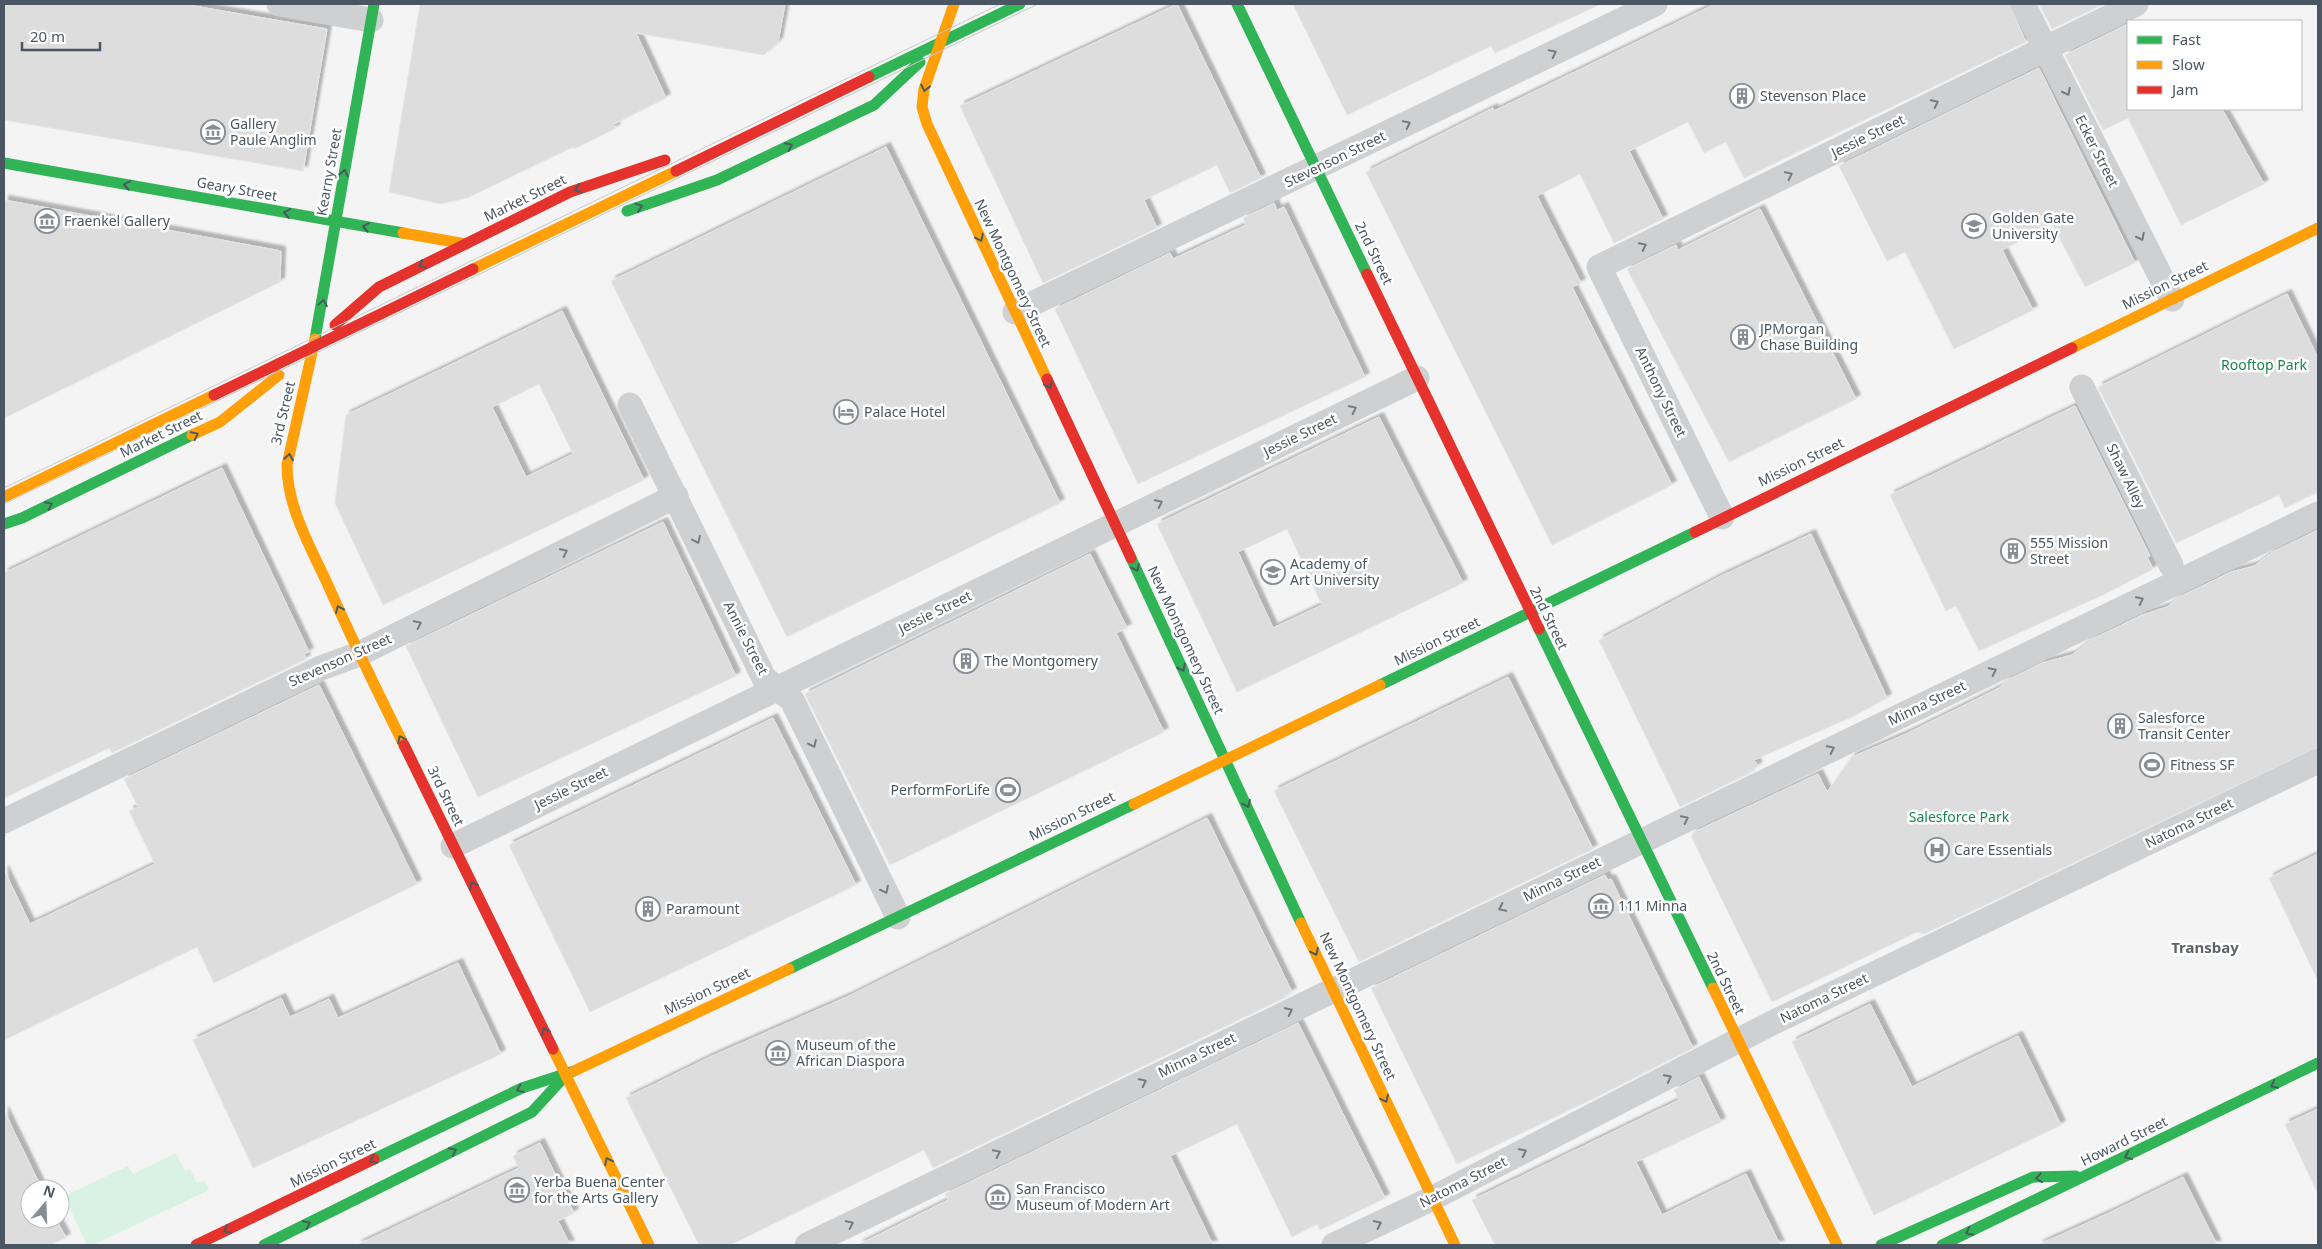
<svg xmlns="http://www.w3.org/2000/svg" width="2322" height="1249" font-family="'Noto Sans',sans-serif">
  <defs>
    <filter id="shadow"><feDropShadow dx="4.5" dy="-4.5" stdDeviation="1" flood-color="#0004"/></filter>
  </defs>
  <rect width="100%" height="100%" fill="#f4f4f4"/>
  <path fill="#d9f2e3" d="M176 1153 185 1171 190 1169 197 1183 204 1180 209 1190 93 1245H87L64 1196 128 1166 133 1174Z"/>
  <g fill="#ddddde" stroke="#e5e6e7" fill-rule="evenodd" filter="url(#shadow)">
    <path d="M4 4H182L327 29 303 171 4 120Z"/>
    <path d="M420 4H785L778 42 764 55 636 33 666 98 614 124 616 128 574 149 573 147 467 198 440 204 389 192Z"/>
    <path d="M1177 4 1261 178 1230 193 1217 165 1144 200 1157 228 1043 283 960 106Z"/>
    <path d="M1293 4H1601L1495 53 1491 46 1347 115Z"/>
    <path d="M1715 4H2009L2026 42 1744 178 1726 142 1704 153 1688 122 1629 151 1663 219 1614 243 1580 174 1537 196 1581 283 1572 287 1672 485 1552 545 1366 172 1493 108 1494 111Z"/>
    <path d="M2039 4H2104L2052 29Z"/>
    <path d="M2128 24V109H2222L2264 184 2181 225 2128 118 2103 130 2065 55Z"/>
    <path d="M2039 68 2135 263 2085 287 2052 224 2002 250 2033 310 1954 349 1905 252 1887 261 1839 166Z"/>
    <path d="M886 147 1060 503 787 637 611 281Z"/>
    <path d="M4 200 281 251 280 282 4 418Z"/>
    <path d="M1274 203 1277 210 1284 207 1365 377 1138 484 1055 309 1170 253 1173 259 1246 225 1243 218Z"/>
    <path d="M1760 209 1856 399 1729 462 1627 269 1676 245 1678 250Z"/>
    <path d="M2287 294 2318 358V492L2285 508 2279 495 2176 543 2098 387Z"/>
    <path d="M562 311 644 480 383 605 335 503 346 415ZM539 384 573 454 526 477 492 407Z"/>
    <path d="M2075 406 2150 556 2147 557 2153 569 2105 594 1979 651 1956 606 1946 611 1890 495Z"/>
    <path d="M1379 417 1463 583 1237 692 1157 524ZM1287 529 1322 605 1273 628 1238 552Z"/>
    <path d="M222 468 309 652 304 654 306 659 112 753 109 748 4 798V573Z"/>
    <path d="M663 522 736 676 478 797 406 646Z"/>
    <path d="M2318 530V747L1924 934 1917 932 1772 1002 1691 836 1693 835 1692 833 1818 774 1827 792 1852 757 1908 733 1999 688 2008 680 2042 663 2072 655 2093 639 2142 615 2167 607 2178 598 2231 572 2254 566 2273 552Z"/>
    <path d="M1811 534 1887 698 1854 716 1754 760 1758 766 1749 771 1750 773 1680 807 1599 640 1721 576Z"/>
    <path d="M1090 554 1127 628 1116 633 1164 732 890 865 805 694Z"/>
    <path d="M1508 677 1593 849 1359 962 1274 791Z"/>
    <path d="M319 685 417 884 214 983 197 947 4 1040V870L30 924 155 864 129 811 138 807 124 779Z"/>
    <path d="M773 718 856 885 590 1012 509 845Z"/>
    <path d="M1207 818 1292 992 1285 996 1286 997 933 1168 924 1150 730 1245H699L626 1098 710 1057 849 996Z"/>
    <path d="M2318 854V981L2269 878Z"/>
    <path d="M1605 875 1608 880 1611 879 1693 1048 1601 1095 1457 1164 1371 988Z"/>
    <path d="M458 963 501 1054 253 1168 193 1040 281 998 290 1017 329 999 338 1018Z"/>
    <path d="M1870 1004 1912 1087 2018 1036 2061 1125 1874 1215 1792 1042Z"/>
    <path d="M1298 1023 1385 1198 1320 1230 1317 1224 1292 1237 1237 1124 1170 1156 1213 1245H858L948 1200 945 1194Z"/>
    <path d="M1699 1077 1721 1122 1636 1162 1662 1215 1746 1174 1780 1245H1495L1472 1200 1679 1100 1674 1090Z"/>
    <path d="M2318 1109V1194L2285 1124Z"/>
    <path d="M4 1111 42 1189H30V1219H56L66 1238 50 1245H4Z"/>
    <path d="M540 1143 574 1213 558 1221 570 1245H357L519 1168 513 1156Z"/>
    <path d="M2183 1177 2217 1245H2038L2109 1213Z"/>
  </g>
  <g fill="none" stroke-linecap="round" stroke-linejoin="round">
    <g stroke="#ced0d2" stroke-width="25">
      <path d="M279 4 371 20"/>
      <path d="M2023 4 2172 299"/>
      <path d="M1015 312 1655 4"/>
      <path d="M2082 387 2171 565"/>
      <path d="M630 405 764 678 792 700 898 917"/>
      <path d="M1722 517 1599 267 2136 4"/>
      <path d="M4 821 321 668 359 654 676 496"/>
      <path d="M453 846 1417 378"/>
      <path d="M807 1245 2318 514"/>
      <path d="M1334 1245 1433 1198 1774 1022 2318 761"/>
    </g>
    <g stroke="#30b455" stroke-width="11">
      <path d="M1237 4 1367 274"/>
      <path d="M869 77 1020 4"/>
      <path d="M4 163 403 233"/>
      <path d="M627 211 717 180 874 105 920 62"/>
      <path d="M315 339 374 4"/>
      <path d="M4 524 22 518 192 435"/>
      <path d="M1131 558 1301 923"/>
      <path d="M1539 629 1713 988"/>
      <path d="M1380 685 1695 532"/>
      <path d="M789 969 1134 804"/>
      <path d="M374 1159 522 1088 574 1071"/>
      <path d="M264 1245 532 1112 566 1075"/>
      <path d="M1881 1245 2033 1177 2076 1176"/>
      <path d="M1942 1245 2318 1063"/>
    </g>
    <g stroke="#ff9f0a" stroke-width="11">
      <path d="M954 4 924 89 922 107 927 124 1047 379"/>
      <path d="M403 233 466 244"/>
      <path d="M473 269 676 171"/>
      <path d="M315 339 287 465C287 507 310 546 327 583 351 637 377 691 404 745"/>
      <path d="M2072 348 2318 228"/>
      <path d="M192 435 220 422 279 375"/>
      <path d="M4 497 214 395"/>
      <path d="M1134 804 1380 685"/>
      <path d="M1301 923 1455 1245"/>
      <path d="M1713 988 1837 1245"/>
      <path d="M553 1049 649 1245"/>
      <path d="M574 1071 789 969"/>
    </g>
    <g stroke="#e5322d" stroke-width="11">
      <path d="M676 171 869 77"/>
      <path d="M1367 274 1539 629"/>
      <path d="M335 325 379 287 570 192 665 160"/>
      <path d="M1047 379 1131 558"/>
      <path d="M214 395 473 269"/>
      <path d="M1695 532 2072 348"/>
      <path d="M404 745 553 1049"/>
      <path d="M196 1245 374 1159"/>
    </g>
    <g stroke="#c9cacc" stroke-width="1">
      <path d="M4 488 1000 4"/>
      <path d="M4 504 1038 4"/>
    </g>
  </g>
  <defs><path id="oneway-chevron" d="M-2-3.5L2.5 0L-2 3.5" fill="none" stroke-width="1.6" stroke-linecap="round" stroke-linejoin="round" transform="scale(1.25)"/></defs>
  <g stroke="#727b83">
    <use href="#oneway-chevron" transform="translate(1553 53) rotate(-26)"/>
    <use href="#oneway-chevron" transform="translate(2067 92) rotate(63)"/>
    <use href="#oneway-chevron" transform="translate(1935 103) rotate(-26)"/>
    <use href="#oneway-chevron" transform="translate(1407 124) rotate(-26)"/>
    <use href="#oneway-chevron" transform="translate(1789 175) rotate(-26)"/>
    <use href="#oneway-chevron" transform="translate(2141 237) rotate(63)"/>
    <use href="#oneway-chevron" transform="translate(1643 246) rotate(-26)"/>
    <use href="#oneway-chevron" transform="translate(1353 409) rotate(-26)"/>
    <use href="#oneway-chevron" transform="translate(1159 503) rotate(-26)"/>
    <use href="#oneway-chevron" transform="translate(697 540) rotate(64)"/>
    <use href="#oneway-chevron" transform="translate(564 552) rotate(-26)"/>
    <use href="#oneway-chevron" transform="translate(2140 600) rotate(-26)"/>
    <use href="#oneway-chevron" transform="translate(418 624) rotate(-26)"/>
    <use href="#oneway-chevron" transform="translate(1993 671) rotate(-26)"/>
    <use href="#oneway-chevron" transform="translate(813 744) rotate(65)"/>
    <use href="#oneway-chevron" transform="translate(1831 749) rotate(-26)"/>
    <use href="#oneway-chevron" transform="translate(1685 819) rotate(-26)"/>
    <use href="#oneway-chevron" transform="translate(885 890) rotate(64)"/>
    <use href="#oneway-chevron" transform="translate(1502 908) rotate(154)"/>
    <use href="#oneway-chevron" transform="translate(1289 1011) rotate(-26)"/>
    <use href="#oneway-chevron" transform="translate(1668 1078) rotate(-27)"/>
    <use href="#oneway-chevron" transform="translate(1143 1082) rotate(-26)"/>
    <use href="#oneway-chevron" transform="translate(1523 1152) rotate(-27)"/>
    <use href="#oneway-chevron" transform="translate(997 1153) rotate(-26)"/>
    <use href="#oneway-chevron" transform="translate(850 1224) rotate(-26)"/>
    <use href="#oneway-chevron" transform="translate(1378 1224) rotate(-25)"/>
  </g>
  <g stroke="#495b60">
    <use href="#oneway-chevron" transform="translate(925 88) rotate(102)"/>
    <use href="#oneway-chevron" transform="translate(789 146) rotate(-26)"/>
    <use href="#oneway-chevron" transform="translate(344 173) rotate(-80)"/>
    <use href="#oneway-chevron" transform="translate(127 185) rotate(-170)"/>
    <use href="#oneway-chevron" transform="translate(578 189) rotate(162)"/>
    <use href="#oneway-chevron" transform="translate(639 207) rotate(-19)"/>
    <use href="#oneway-chevron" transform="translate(287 213) rotate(-170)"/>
    <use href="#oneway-chevron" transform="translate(366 227) rotate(-170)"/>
    <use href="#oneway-chevron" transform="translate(980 238) rotate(65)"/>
    <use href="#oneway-chevron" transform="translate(422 265) rotate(154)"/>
    <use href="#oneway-chevron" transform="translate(323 303) rotate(-80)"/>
    <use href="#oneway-chevron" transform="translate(1049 385) rotate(65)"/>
    <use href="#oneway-chevron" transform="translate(195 435) rotate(-26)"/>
    <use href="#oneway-chevron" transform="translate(289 457) rotate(-81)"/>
    <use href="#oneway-chevron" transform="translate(49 505) rotate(-26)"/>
    <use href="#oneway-chevron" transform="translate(1136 568) rotate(66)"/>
    <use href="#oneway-chevron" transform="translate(339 609) rotate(-114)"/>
    <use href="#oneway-chevron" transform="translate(1182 668) rotate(64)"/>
    <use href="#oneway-chevron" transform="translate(401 739) rotate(-116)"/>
    <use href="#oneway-chevron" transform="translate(1247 804) rotate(65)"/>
    <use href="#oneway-chevron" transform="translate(473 885) rotate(-116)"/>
    <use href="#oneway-chevron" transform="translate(1315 952) rotate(65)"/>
    <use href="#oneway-chevron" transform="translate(545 1031) rotate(-116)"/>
    <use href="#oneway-chevron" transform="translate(2274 1085) rotate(154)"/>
    <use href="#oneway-chevron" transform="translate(520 1089) rotate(158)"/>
    <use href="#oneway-chevron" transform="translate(1385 1099) rotate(64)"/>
    <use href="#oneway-chevron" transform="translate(453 1151) rotate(-26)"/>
    <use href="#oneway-chevron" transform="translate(2128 1156) rotate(155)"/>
    <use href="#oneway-chevron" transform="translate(373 1160) rotate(154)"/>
    <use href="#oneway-chevron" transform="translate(608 1161) rotate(-116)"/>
    <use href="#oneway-chevron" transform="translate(2039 1178) rotate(173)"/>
    <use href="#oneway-chevron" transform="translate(307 1224) rotate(-26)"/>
    <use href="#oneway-chevron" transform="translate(227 1230) rotate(154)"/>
    <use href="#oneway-chevron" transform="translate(1969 1232) rotate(154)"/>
  </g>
  <defs>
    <symbol id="building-ring" viewBox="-11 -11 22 22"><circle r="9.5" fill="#fff" stroke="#868d94" stroke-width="1.5"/><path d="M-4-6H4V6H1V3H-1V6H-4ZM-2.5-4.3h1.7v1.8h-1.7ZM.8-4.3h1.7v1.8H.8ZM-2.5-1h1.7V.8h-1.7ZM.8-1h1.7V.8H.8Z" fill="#868d94"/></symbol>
    <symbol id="museum-ring" viewBox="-11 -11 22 22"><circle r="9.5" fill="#fff" stroke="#868d94" stroke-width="1.5"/><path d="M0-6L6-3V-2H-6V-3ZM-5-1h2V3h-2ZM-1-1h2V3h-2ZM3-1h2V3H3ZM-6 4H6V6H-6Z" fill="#868d94"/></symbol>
    <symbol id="university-ring" viewBox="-11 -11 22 22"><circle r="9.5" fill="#fff" stroke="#868d94" stroke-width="1.5"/><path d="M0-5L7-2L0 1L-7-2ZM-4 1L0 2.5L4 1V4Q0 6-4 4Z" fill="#868d94"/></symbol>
    <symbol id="hotel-ring" viewBox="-11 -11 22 22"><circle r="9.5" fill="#fff" stroke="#868d94" stroke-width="1.5"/><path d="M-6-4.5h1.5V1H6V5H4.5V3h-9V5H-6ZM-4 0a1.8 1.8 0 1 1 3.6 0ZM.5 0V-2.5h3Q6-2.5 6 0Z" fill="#868d94"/></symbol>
    <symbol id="stadium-ring" viewBox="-11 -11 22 22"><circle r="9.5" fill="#fff" stroke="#868d94" stroke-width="1.5"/><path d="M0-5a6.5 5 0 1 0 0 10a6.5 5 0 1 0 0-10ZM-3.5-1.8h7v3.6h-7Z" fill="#868d94"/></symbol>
    <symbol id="hospital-ring" viewBox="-11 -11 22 22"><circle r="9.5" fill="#fff" stroke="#868d94" stroke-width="1.5"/><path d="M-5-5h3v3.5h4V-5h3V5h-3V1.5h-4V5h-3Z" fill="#868d94"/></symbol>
  </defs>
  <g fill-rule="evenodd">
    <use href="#building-ring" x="1728" y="82" width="28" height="28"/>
    <use href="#museum-ring" x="199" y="118" width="28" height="28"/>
    <use href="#museum-ring" x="33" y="207" width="28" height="28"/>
    <use href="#university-ring" x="1960" y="212" width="28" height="28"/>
    <use href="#building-ring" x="1729" y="323" width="28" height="28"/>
    <use href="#hotel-ring" x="832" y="398" width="28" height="28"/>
    <use href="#building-ring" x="1999" y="537" width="28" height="28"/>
    <use href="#university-ring" x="1259" y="558" width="28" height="28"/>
    <use href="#building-ring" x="952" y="647" width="28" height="28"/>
    <use href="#building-ring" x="2106" y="712" width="28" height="28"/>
    <use href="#stadium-ring" x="2138" y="751" width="28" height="28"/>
    <use href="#stadium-ring" x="994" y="776" width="28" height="28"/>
    <use href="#hospital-ring" x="1923" y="836" width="28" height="28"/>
    <use href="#museum-ring" x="1587" y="892" width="28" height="28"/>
    <use href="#building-ring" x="634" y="895" width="28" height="28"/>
    <use href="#museum-ring" x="764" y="1039" width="28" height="28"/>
    <use href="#museum-ring" x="503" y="1176" width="28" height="28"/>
    <use href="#museum-ring" x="984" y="1183" width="28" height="28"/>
  </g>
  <g text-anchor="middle" stroke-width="5" stroke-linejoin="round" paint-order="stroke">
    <g font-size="14" fill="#4a5661" stroke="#fff" text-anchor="start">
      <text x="1760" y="101">Stevenson Place</text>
      <text x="230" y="129">Gallery<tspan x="230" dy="16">Paule Anglim</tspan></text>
      <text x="1992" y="223">Golden Gate<tspan x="1992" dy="16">University</tspan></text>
      <text x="64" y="226">Fraenkel Gallery</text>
      <text x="1760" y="334">JPMorgan<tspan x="1760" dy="16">Chase Building</tspan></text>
      <text x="864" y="417">Palace Hotel</text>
      <text x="2030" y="548">555 Mission<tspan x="2030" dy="16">Street</tspan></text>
      <text x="1290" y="569">Academy of<tspan x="1290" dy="16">Art University</tspan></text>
      <text x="984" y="666">The Montgomery</text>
      <text x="2138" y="723">Salesforce<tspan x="2138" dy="16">Transit Center</tspan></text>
      <text x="2170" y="770">Fitness SF</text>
      <text x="990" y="795" text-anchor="end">PerformForLife</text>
      <text x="1954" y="855">Care Essentials</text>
      <text x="1618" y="911">111 Minna</text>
      <text x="666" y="914">Paramount</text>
      <text x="796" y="1050">Museum of the<tspan x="796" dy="16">African Diaspora</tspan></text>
      <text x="534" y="1187">Yerba Buena Center<tspan x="534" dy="16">for the Arts Gallery</tspan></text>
      <text x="1016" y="1194">San Francisco<tspan x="1016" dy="16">Museum of Modern Art</tspan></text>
    </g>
    <g font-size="14" fill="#4a5661" stroke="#fff">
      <text transform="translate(1868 136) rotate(-26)" y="5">Jessie Street</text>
      <text transform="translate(2097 151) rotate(63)" y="5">Ecker Street</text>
      <text transform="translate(1335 159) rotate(-26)" y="5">Stevenson Street</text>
      <text transform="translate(329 172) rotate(-80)" y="5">Kearny Street</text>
      <text transform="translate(237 189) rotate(10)" y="5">Geary Street</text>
      <text transform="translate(525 198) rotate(-26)" y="5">Market Street</text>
      <text transform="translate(1374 253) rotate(64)" y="5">2nd Street</text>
      <text transform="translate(1013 273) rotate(65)" y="5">New Montgomery Street</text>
      <text transform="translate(2165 285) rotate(-26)" y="5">Mission Street</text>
      <text transform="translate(1661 392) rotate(64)" y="5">Anthony Street</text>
      <text transform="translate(283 413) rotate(-77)" y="5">3rd Street</text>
      <text transform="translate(161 434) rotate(-26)" y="5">Market Street</text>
      <text transform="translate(1300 435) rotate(-26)" y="5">Jessie Street</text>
      <text transform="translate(1801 462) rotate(-26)" y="5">Mission Street</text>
      <text transform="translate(2126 476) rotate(64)" y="5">Shaw Alley</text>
      <text transform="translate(935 612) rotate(-26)" y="5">Jessie Street</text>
      <text transform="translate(1549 618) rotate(64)" y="5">2nd Street</text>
      <text transform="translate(746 638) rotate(63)" y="5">Annie Street</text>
      <text transform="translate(1186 640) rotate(65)" y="5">New Montgomery Street</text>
      <text transform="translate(1437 641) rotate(-26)" y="5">Mission Street</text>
      <text transform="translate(340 660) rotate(-24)" y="5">Stevenson Street</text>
      <text transform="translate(1927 703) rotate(-26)" y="5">Minna Street</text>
      <text transform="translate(571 788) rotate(-26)" y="5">Jessie Street</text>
      <text transform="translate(446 796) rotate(64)" y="5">3rd Street</text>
      <text transform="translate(1072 816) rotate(-26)" y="5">Mission Street</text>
      <text transform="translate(2189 823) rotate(-26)" y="5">Natoma Street</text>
      <text transform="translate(1562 879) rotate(-26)" y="5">Minna Street</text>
      <text transform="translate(1726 983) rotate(64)" y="5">2nd Street</text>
      <text transform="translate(707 991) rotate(-25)" y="5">Mission Street</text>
      <text transform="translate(1824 998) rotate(-26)" y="5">Natoma Street</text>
      <text transform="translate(1358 1006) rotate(65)" y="5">New Montgomery Street</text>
      <text transform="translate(1197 1055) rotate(-26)" y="5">Minna Street</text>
      <text transform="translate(2124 1141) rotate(-26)" y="5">Howard Street</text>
      <text transform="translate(333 1163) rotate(-26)" y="5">Mission Street</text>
      <text transform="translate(1463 1182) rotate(-27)" y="5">Natoma Street</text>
    </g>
    <g font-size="14" fill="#17864f" stroke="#fff">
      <text x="2264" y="370">Rooftop Park</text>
      <text x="1959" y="822">Salesforce Park</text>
    </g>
    <g font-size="15" font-weight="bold" fill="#5f6368" stroke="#fff">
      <text x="2205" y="953">Transbay</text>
    </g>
  </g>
  <rect width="2322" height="1249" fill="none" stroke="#4a5661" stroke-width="10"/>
  <rect x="2127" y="20" width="175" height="90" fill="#ffffff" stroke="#b7bbc0"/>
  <rect x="2137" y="36" width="25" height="8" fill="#30b455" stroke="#b7bbc0"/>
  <text x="2172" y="45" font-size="15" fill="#4a5661">Fast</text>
  <rect x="2137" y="61" width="25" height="8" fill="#ff9f0a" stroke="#b7bbc0"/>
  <text x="2172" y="70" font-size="15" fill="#4a5661">Slow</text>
  <rect x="2137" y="86" width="25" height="8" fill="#e5322d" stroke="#b7bbc0"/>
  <text x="2172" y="95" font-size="15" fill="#4a5661">Jam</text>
  <g transform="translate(45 1204) rotate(19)"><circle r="24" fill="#ffffff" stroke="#b7bbc0"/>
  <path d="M0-4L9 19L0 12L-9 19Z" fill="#868d94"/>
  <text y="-8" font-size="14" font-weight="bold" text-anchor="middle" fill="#4a5661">N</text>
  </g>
  <path d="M22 42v8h78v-8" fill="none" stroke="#4a5661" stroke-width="2.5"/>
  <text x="30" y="42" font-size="15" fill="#4a5661" stroke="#ffffff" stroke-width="4" paint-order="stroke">20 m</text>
</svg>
